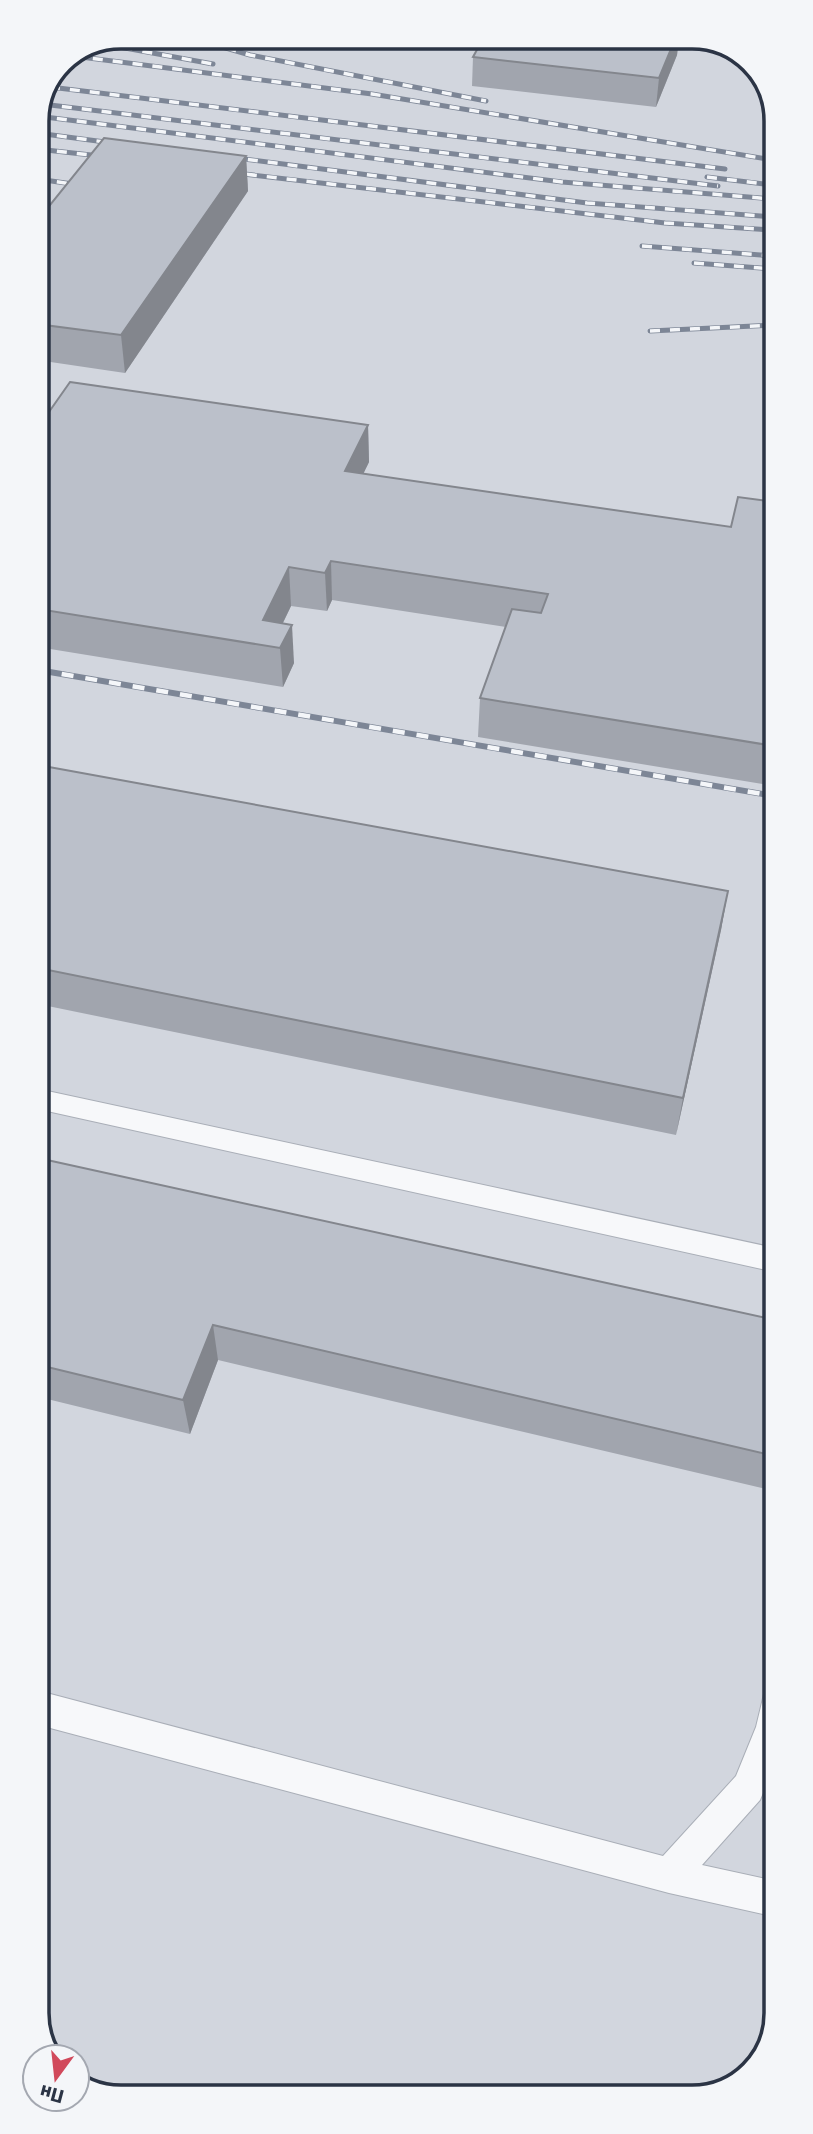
<svg xmlns="http://www.w3.org/2000/svg" width="813" height="2134" font-family="'Fira Sans',sans-serif">
  <rect width="100%" height="100%" fill="#e4e7ec"/>
  <path fill="#d2d6de" d="M121 37H698L747 57 773 98 776 2014 759 2064 715 2094 115 2097 77 2083V2057H54L40 2036 37 115 62 61Z"/>
  <g fill="none" stroke-linecap="round" stroke-linejoin="round">
    <defs>
      <g id="lane">
        <path d="M38 1089 775 1248V1272L38 1109Z"/>
        <path d="M776 1690V1762L760 1800 702 1865 776 1881V1917L669 1893 39 1725V1691L663 1856 736 1776 756 1727 764 1694Z"/>
      </g>
    </defs>
    <use href="#lane" stroke="#a9aeb7" stroke-width="2"/>
    <use href="#lane" fill="#f7f8fa" fill-rule="evenodd"/>
    <defs>
      <g id="rail-far1">
        <path d="M188 37 250 55 486 101"/>
        <path d="M103 44 213 64"/>
        <path d="M73 56 372 94 773 160"/>
        <path d="M50 87 725 169"/>
        <path d="M42 104 718 186"/>
        <path d="M37 116 562 182 773 199"/>
        <path d="M37 133 120 144"/>
        <path d="M37 149 109 157"/>
        <path d="M228 157 587 203 773 217"/>
        <path d="M227 172 665 223 773 230"/>
        <path d="M707 177 773 185"/>
        <path d="M37 179 87 186"/>
        <path d="M642 246 774 256"/>
        <path d="M694 263 774 269"/>
        <path d="M650 331 774 325"/>
      </g>
      <path id="rail" d="M38 670 774 796"/>
    </defs>
    <use href="#rail-far1" stroke="#7d8696" stroke-width="5"/>
    <use href="#rail" stroke="#7d8696" stroke-width="6"/>
    <use href="#rail-far1" stroke="#f4f6f9" stroke-width="3.5" stroke-dasharray="10" stroke-linecap="butt"/>
    <use href="#rail" stroke="#f4f6f9" stroke-width="4.5" stroke-dasharray="12" stroke-linecap="butt"/>
  </g>
  <g fill="#a1a5ae">
    <path d="M484 37H679L677 55 656 107 472 86 473 57Z"/>
    <path d="M246 156 248 191 125 373 37 360V221Z"/>
    <path d="M368 425 369 462 363 474 731 527 774 502V786L478 737 480 698 506 627 332 600 327 611 291 606 283 623 294 663 283 687 38 647 37 429Z"/>
    <path d="M38 765 728 891 721 930 676 1135 38 1004Z"/>
    <path d="M38 1158 775 1320V1491L218 1360 190 1434 39 1397Z"/>
  </g>
  <g fill="#83868d">
    <path d="M676 37H679L677 55 656 107 659 78Z"/>
    <path d="M246 156 248 191 125 373 121 335Z"/>
    <path d="M368 425 369 462 346 509 345 471Z"/>
    <path d="M331 561 332 600 327 611 325 573Z"/>
    <path d="M289 567 291 606 271 647 263 620Z"/>
    <path d="M292 625 294 663 283 687 280 648Z"/>
    <path d="M728 891 721 930 676 1135 683 1098Z"/>
    <path d="M213 1325 218 1360 190 1434 183 1400Z"/>
  </g>
  <g fill="#bbc0ca" stroke="#83868d" stroke-width="2">
    <path d="M484 37H676L659 78 473 57Z"/>
    <path d="M104 138 246 156 121 335 37 324V221Z"/>
    <path d="M70 382 368 425 345 471 731 527 738 497 774 502V746L480 698 512 609 541 613 548 594 331 561 325 573 289 567 263 620 292 625 280 648 38 609 37 429Z"/>
    <path d="M38 765 728 891 683 1098 38 968Z"/>
    <path d="M38 1158 775 1320V1456L213 1325 183 1400 39 1365Z"/>
  </g>
  <path d="M0 0H813V2134H0ZM121 49H692A72 72 0 0 1 764 121V2013A72 72 0 0 1 692 2085H121A72 72 0 0 1 49 2013V121A72 72 0 0 1 121 49Z" fill="#f4f6f9" fill-rule="evenodd"/>
  <path fill="none" stroke="#2b3445" stroke-width="3.5" d="M121 49H692A72 72 0 0 1 764 121V2013A72 72 0 0 1 692 2085H121A72 72 0 0 1 49 2013V121A72 72 0 0 1 121 49Z"/>
  <g transform="translate(56 2078) rotate(195)"><circle r="33" fill="#f4f6f9" stroke="#a4a8b1" stroke-width="2"/>
  <path d="M0-5L12 26L0 18L-12 26Z" fill="#d1495b"/>
  <text y="-10" font-size="19" font-weight="bold" text-anchor="middle" fill="#2b3445">Пн</text>
  </g>
</svg>
